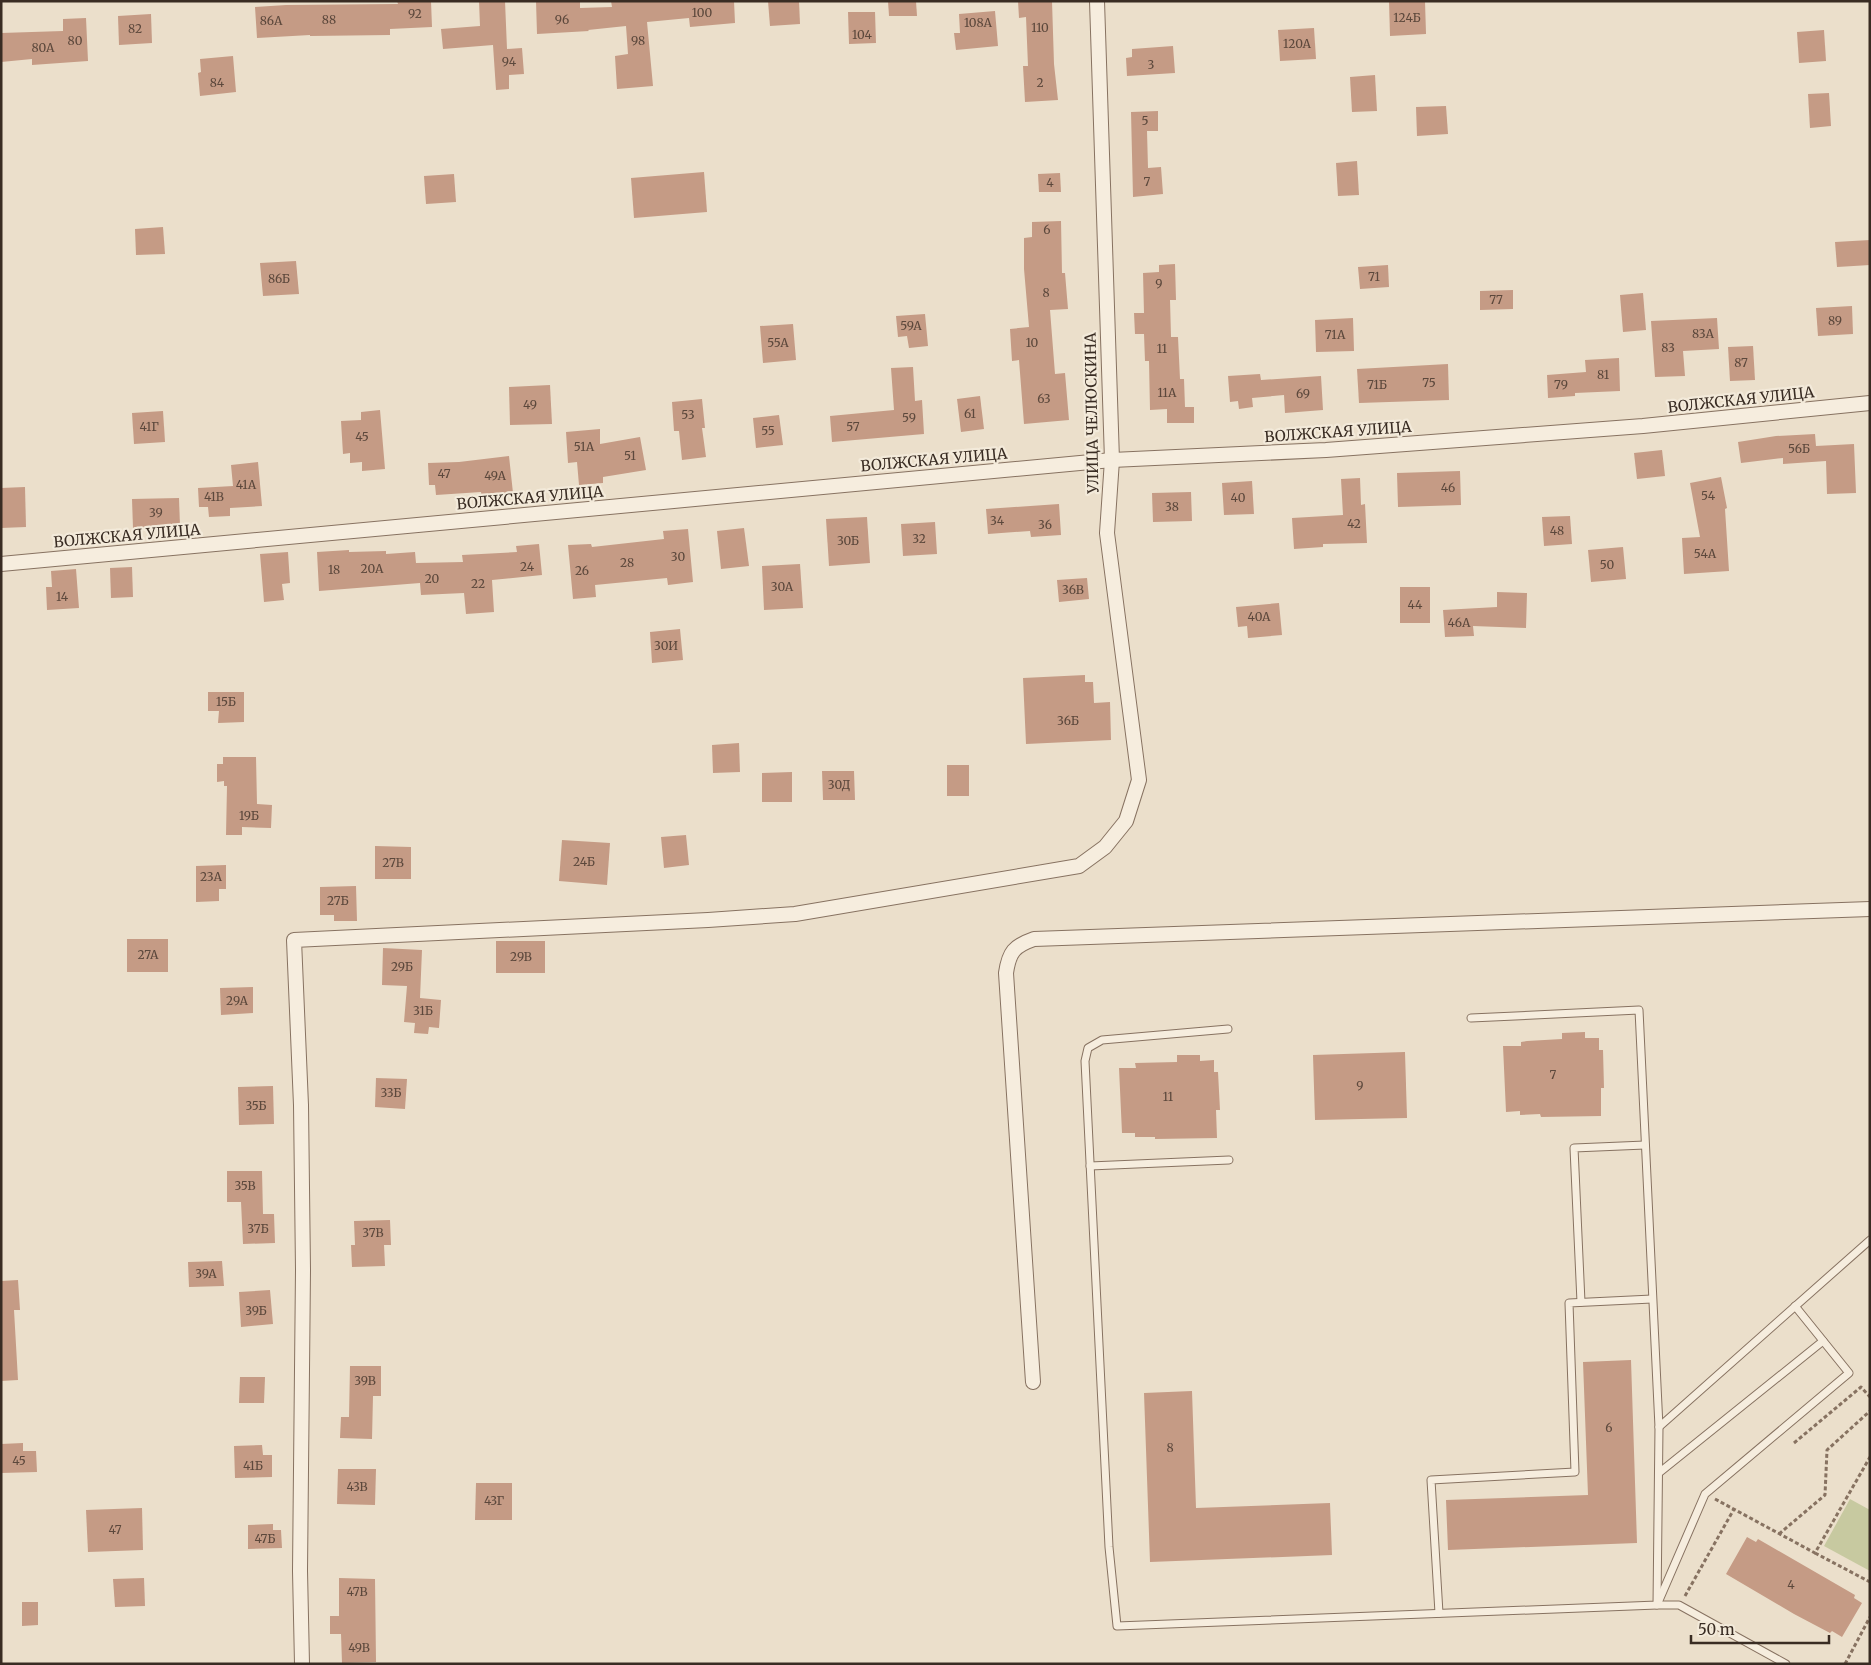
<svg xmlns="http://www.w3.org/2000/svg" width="1871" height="1665" font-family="Merriweather,serif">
  <rect width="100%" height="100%" fill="#ebdfcb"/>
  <path fill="#c7c9a0" d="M1850 1499 1870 1510V1571L1824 1546Z"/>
  <g fill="#c59b85">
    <path d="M397 1H431L432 27 390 29V35L310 36V35L257 38 255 7 286 5 398 4Z"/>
    <path d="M479 1H505L507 49 522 48 524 74 509 75V89L496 90 493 45 443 49 441 29 480 26Z"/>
    <path d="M536 1H580V8L612 7 611 1H734L735 23 690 27 689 18 647 22 653 86 617 89 615 56 628 54 626 26 588 30 589 31 537 34Z"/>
    <path d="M768 1H799L800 24 770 26Z"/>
    <path d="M888 1H916L917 16H889Z"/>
    <path d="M1018 1H1052L1054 64 1058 100 1025 102 1023 66H1028L1026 17 1019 18Z"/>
    <path d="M1389 1H1425L1426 34 1390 36Z"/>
    <path d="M995 11 998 46 956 50 954 33H960L959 14Z"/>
    <path d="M848 12H875L876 43 849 44Z"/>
    <path d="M151 14 152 43 119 45 118 16Z"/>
    <path d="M86 18 88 61 32 65V59L1 62V33L63 31V19Z"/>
    <path d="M1314 28 1316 59 1280 61 1278 30Z"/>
    <path d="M1824 30 1826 61 1799 63 1797 32Z"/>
    <path d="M1173 46 1175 73 1127 76 1126 58 1132 57V49Z"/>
    <path d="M233 56 236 92 200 96 198 73 201 72 200 59Z"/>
    <path d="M1375 75 1377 111 1352 112 1350 77Z"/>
    <path d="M1829 93 1831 126 1810 128 1808 94Z"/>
    <path d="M1446 106 1448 134 1417 136 1416 107Z"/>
    <path d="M1158 111V131H1147L1148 168 1161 167 1163 194 1133 197 1131 112Z"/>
    <path d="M1357 161 1359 195 1338 196 1336 163Z"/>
    <path d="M704 172 707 212 634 218 631 178Z"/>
    <path d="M1060 173 1061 192H1039L1038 174Z"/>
    <path d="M454 174 456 202 426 204 424 176Z"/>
    <path d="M1061 221 1062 273H1065L1068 309 1050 310 1055 374 1065 373 1069 420 1024 424 1019 360 1012 361 1010 329 1029 327 1024 269V238L1032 237V222Z"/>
    <path d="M163 227 165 254 136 255 135 229Z"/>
    <path d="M1870 240V265L1837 267 1835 242Z"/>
    <path d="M296 261 299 294 263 296 260 263Z"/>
    <path d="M1175 264 1176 300H1170L1171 337H1178L1180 379H1184L1185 407H1194V423H1167V409L1150 410 1149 361H1145L1144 334H1135L1134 313H1144L1143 273 1159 272V265Z"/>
    <path d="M1388 265 1389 287 1360 289 1358 267Z"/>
    <path d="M1513 290V309L1480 310V291Z"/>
    <path d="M1643 293 1646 330 1623 332 1620 295Z"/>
    <path d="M1852 306 1853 334 1818 336 1816 308Z"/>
    <path d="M925 314 928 346 909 348 907 336 898 337 896 316Z"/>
    <path d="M1353 318 1354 351 1316 352 1315 320Z"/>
    <path d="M1717 318 1719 349 1683 351 1685 376 1655 377 1651 321Z"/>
    <path d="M793 324 796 360 763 363 760 326Z"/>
    <path d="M1753 346 1755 380 1730 381 1728 347Z"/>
    <path d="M1619 358 1620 391 1575 393V396L1548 398 1547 375 1586 372 1585 360Z"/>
    <path d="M1448 364 1449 400 1359 403 1357 369Z"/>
    <path d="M913 367 915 401 922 400 924 434 832 442 830 416 894 410 891 368Z"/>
    <path d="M1260 374 1261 380 1321 376 1323 410 1285 413 1284 395 1252 398 1253 407 1239 409 1238 401 1230 402 1228 376Z"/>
    <path d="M550 385 552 424 510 425 509 387Z"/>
    <path d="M980 396 984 429 961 432 957 399Z"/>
    <path d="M702 399 705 428H702L706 457 682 460 679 431H674L672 402Z"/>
    <path d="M380 410 385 469 362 471V462L350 463V453L343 454 341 421 361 420V412Z"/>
    <path d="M163 411 165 442 134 444 132 413Z"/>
    <path d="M779 415 783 445 756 448 753 418Z"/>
    <path d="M600 429V444L640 437 646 470 603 477V483L579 485 577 462 568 463 566 432Z"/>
    <path d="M1815 434 1816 446 1854 444 1856 493 1827 494 1826 461 1783 464V458L1741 463 1738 442 1776 436Z"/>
    <path d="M1662 450 1665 476 1637 479 1634 453Z"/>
    <path d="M509 456 513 493 482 497 481 492 436 495 435 485H429L428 463 459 462Z"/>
    <path d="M258 462 262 506 230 508V516L209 517 208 507H199L198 488 233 486 231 465Z"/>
    <path d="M1460 471 1461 505 1398 507 1397 473Z"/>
    <path d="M1721 477 1727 508 1725 509 1729 571 1684 574 1682 538 1700 537 1690 483Z"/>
    <path d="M1360 478 1361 505 1365 504 1367 543 1323 544V547L1294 549 1292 518 1343 515 1341 479Z"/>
    <path d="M1252 481 1254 514 1224 515 1222 483Z"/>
    <path d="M25 487 26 527 1 528V488Z"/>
    <path d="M1191 492 1192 521 1153 522 1152 493Z"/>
    <path d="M179 498 180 526 133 528 132 499Z"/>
    <path d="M1059 504 1061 535 1031 537 1030 531 988 534 986 509Z"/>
    <path d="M1570 516 1572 544 1544 546 1542 517Z"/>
    <path d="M867 517 870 563 829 566 826 519Z"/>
    <path d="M935 522 937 554 903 556 901 524Z"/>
    <path d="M744 528 749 566 721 569 717 531Z"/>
    <path d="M688 529 693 582 668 585 667 578 595 585 596 597 573 599 568 545 591 544 592 547 664 539 663 531Z"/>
    <path d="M539 544 542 575 492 580 494 612 466 614 464 593 421 595 420 583 319 591 317 552 349 550V552L386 551V554L415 552 416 563 463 562 462 555 517 552 516 546Z"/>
    <path d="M1623 547 1626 579 1591 582 1588 550Z"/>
    <path d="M288 552 290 583 282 584 284 600 264 602 260 554Z"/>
    <path d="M800 564 803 608 764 610 762 566Z"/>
    <path d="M132 567 133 597 111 598 110 568Z"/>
    <path d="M76 569 79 608 47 610 46 587H52L51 571Z"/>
    <path d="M1087 578 1089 599 1059 602 1057 580Z"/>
    <rect x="1400" y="587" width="30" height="36"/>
    <path d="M1497 592 1527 593 1526 628 1473 626 1474 636 1445 637 1443 610 1497 607Z"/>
    <path d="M1279 603 1282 635 1248 638 1247 626 1238 627 1236 607Z"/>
    <path d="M680 629 683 660 652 663 650 632Z"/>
    <path d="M1085 675V682H1093L1094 703 1110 702 1111 740 1026 744 1023 678Z"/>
    <path d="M208 692H244V722L218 723 219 711H208Z"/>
    <path d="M739 743 740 772 713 773 712 745Z"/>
    <path d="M223 757H256L257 804 272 805 271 828 242 827V835H226L227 786H224V781L217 782V764H223Z"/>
    <rect x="947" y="765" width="22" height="31"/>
    <path d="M822 771H854L855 800H823Z"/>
    <path d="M792 772V802H762V773Z"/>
    <path d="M686 835 689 865 664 868 661 837Z"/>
    <path d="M562 840 610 843 607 885 559 881Z"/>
    <path d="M375 846 411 847V879H375Z"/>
    <path d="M226 865V889H219V901L196 902V866Z"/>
    <path d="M356 886 357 921H334V915H320V887Z"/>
    <rect x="127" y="939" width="41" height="33"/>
    <rect x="496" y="941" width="49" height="32"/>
    <path d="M383 948 422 950 420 998 441 1000 439 1028 429 1027 428 1034 414 1033 415 1023 404 1022 407 986 382 985Z"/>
    <path d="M253 987V1013L221 1015 220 988Z"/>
    <path d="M1585 1032V1038H1599V1050H1603L1604 1088H1601V1116L1541 1117 1540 1114 1520 1115V1111L1506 1112 1503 1046H1521V1042L1527 1041 1562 1039V1033Z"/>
    <path d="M1405 1052 1407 1118 1315 1120 1313 1055Z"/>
    <path d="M1177 1055H1200V1061L1214 1060V1072H1218L1220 1110H1216L1217 1138 1155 1139V1137H1135V1133H1122L1119 1068H1136L1135 1063 1177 1062Z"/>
    <path d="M376 1078 407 1079 405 1109 375 1107Z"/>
    <path d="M273 1086 274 1124 239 1125 238 1087Z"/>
    <path d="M227 1171H262L263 1214H274L275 1243 243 1244 241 1202H227Z"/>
    <path d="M390 1220 391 1245H384L385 1266 352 1267 351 1245H355L354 1221Z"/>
    <path d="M222 1261 224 1286 189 1287 188 1262Z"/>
    <path d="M18 1280 20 1310H14L18 1380 1 1381V1281Z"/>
    <path d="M270 1290 273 1324 241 1327 239 1292Z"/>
    <path d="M1631 1360 1637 1543 1448 1550 1446 1500 1588 1495 1583 1362Z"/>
    <path d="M350 1366H381V1396H373L372 1439 340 1438 341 1417H349Z"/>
    <path d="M240 1377H265L264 1403H239Z"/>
    <path d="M1192 1391 1196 1508 1330 1503 1332 1555 1150 1562 1144 1393Z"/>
    <path d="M23 1443V1451H36L37 1472 1 1473V1444Z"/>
    <path d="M262 1445 263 1455H272V1477L235 1478 234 1446Z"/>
    <path d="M338 1469H376L375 1505 337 1504Z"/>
    <path d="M476 1483H512V1520H475Z"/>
    <path d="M142 1508 143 1550 88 1552 86 1510Z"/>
    <path d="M273 1524V1530H281L282 1548 248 1549V1525Z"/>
    <path d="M1747 1537 1756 1542 1758 1539 1855 1595 1854 1598 1862 1603 1842 1637 1832 1631 1830 1633 1794 1614 1726 1574Z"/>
    <path d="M144 1578 145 1606 115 1607 113 1579Z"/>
    <path d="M339 1578 375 1579 376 1662 342 1663 341 1634H330V1616H339Z"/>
    <path d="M22 1602H38V1625L22 1626Z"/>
  </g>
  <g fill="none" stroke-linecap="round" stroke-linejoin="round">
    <defs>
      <g id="lane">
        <path d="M1471 1018 1639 1010 1659 1427 1657 1605H1679L1786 1664"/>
        <path d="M1228 1029 1102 1040 1088 1048 1085 1061 1109 1547 1117 1626 1657 1605 1705 1494 1849 1373 1795 1306"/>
        <path d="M1090 1166 1229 1160"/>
        <path d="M1581 1302 1574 1148 1645 1145"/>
        <path d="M1659 1427 1870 1240"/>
        <path d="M1660 1472 1823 1341"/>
        <path d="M1439 1613 1431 1480 1575 1472 1569 1303 1652 1299"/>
      </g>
      <g id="street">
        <path d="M1 564 1112 460 1326 450 1643 426 1870 403"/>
        <path d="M1033 1382 1006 973C1009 952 1014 946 1034 939L1870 909"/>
        <path d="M302 1664 300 1571 303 1270 301 1105 294 940 708 920 795 914 1079 866 1105 847 1126 821 1139 780 1107 533 1112 460 1097 1"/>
      </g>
    </defs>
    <use href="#lane" stroke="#877261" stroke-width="9"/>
    <use href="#street" stroke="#877261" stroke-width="16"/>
    <g stroke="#877261" stroke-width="3" stroke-dasharray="4 2.5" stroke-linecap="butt">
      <path d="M1794 1443 1861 1387 1870 1397"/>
      <path d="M1715 1499 1815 1553 1870 1457"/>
      <path d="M1779 1534 1825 1495 1827 1450 1870 1411"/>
      <path d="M1815 1553 1870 1582"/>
      <path d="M1685 1596 1734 1509"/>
      <path d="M1845 1664 1870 1617"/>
    </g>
    <use href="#lane" stroke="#f6edde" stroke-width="7"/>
    <use href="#street" stroke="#f6edde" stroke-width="14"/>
  </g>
  <g text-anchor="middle" stroke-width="4.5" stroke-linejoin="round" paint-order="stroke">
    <g font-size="12" fill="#5c483c">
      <text x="702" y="17">100</text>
      <text x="415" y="18">92</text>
      <text x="1407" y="22">124Б</text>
      <text x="329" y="24">88</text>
      <text x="562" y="24">96</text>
      <text x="271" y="25">86А</text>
      <text x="978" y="27">108А</text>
      <text x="1040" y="32">110</text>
      <text x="135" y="33">82</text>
      <text x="862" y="39">104</text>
      <text x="75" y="45">80</text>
      <text x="638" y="45">98</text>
      <text x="1297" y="48">120А</text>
      <text x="43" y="52">80А</text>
      <text x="509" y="66">94</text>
      <text x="1151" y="69">3</text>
      <text x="217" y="87">84</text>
      <text x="1040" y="87">2</text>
      <text x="1145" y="125">5</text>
      <text x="1147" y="186">7</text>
      <text x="1050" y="187">4</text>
      <text x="1047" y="234">6</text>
      <text x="1374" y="281">71</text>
      <text x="279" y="283">86Б</text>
      <text x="1159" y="288">9</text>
      <text x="1046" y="297">8</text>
      <text x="1496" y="304">77</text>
      <text x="1835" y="325">89</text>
      <text x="911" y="330">59А</text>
      <text x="1703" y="338">83А</text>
      <text x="1335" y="339">71А</text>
      <text x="778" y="347">55А</text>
      <text x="1032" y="347">10</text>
      <text x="1668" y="352">83</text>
      <text x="1162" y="353">11</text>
      <text x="1741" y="367">87</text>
      <text x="1603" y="379">81</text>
      <text x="1429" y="387">75</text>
      <text x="1377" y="389">71Б</text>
      <text x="1561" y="389">79</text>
      <text x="1167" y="397">11А</text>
      <text x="1303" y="398">69</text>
      <text x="1044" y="403">63</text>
      <text x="530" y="409">49</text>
      <text x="970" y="418">61</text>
      <text x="688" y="419">53</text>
      <text x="909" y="422">59</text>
      <text x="149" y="431">41Г</text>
      <text x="853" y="431">57</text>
      <text x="768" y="435">55</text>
      <text x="362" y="441">45</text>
      <text x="584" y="451">51А</text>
      <text x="1799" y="453">56Б</text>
      <text x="630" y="460">51</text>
      <text x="444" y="478">47</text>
      <text x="495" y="480">49А</text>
      <text x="246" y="489">41А</text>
      <text x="1448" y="492">46</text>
      <text x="1708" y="500">54</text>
      <text x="214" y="501">41В</text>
      <text x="1238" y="502">40</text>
      <text x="1172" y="511">38</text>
      <text x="156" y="517">39</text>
      <text x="997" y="525">34</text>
      <text x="1354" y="528">42</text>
      <text x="1045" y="529">36</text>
      <text x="1557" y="535">48</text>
      <text x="919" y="543">32</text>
      <text x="848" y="545">30Б</text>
      <text x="1705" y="558">54А</text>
      <text x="678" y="561">30</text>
      <text x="627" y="567">28</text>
      <text x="1607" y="569">50</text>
      <text x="527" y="571">24</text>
      <text x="372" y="573">20А</text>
      <text x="334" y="574">18</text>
      <text x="582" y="575">26</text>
      <text x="432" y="583">20</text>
      <text x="478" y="588">22</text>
      <text x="782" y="591">30А</text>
      <text x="1073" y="594">36В</text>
      <text x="62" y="601">14</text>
      <text x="1415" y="609">44</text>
      <text x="1259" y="621">40А</text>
      <text x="1459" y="627">46А</text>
      <text x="666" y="650">30И</text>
      <text x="226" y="706">15Б</text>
      <text x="1068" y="725">36Б</text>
      <text x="839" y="789">30Д</text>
      <text x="249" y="820">19Б</text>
      <text x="584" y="866">24Б</text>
      <text x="393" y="867">27В</text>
      <text x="211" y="881">23А</text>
      <text x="338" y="905">27Б</text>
      <text x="148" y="959">27А</text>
      <text x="521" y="961">29В</text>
      <text x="402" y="971">29Б</text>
      <text x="237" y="1005">29А</text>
      <text x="423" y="1015">31Б</text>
      <text x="1553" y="1079">7</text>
      <text x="1360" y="1090">9</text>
      <text x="391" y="1097">33Б</text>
      <text x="1168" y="1101">11</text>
      <text x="256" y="1110">35Б</text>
      <text x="245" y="1190">35В</text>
      <text x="258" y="1233">37Б</text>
      <text x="373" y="1237">37В</text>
      <text x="206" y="1278">39А</text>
      <text x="256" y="1315">39Б</text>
      <text x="365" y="1385">39В</text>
      <text x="1609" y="1432">6</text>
      <text x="1170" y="1452">8</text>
      <text x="19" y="1465">45</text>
      <text x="253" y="1470">41Б</text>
      <text x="357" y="1491">43В</text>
      <text x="494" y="1505">43Г</text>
      <text x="115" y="1534">47</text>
      <text x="265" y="1543">47Б</text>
      <text x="1791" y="1589">4</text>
      <text x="357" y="1596">47В</text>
      <text x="359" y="1652">49В</text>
    </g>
    <g font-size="15" fill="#392c23" stroke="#f3eada">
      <text transform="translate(1741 400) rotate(-6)" y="5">ВОЛЖСКАЯ УЛИЦА</text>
      <text transform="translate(1092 413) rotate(-91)" y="5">УЛИЦА ЧЕЛЮСКИНА</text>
      <text transform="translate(1338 432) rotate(-4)" y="5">ВОЛЖСКАЯ УЛИЦА</text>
      <text transform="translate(934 460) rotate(-5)" y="5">ВОЛЖСКАЯ УЛИЦА</text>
      <text transform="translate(530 498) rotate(-5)" y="5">ВОЛЖСКАЯ УЛИЦА</text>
      <text transform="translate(127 536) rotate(-5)" y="5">ВОЛЖСКАЯ УЛИЦА</text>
    </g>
  </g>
  <rect width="1871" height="1665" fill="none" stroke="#392c23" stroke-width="5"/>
  <path d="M1691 1635v8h138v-8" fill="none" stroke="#392c23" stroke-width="2.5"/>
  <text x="1698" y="1635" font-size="15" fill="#392c23" stroke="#f3eada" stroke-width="4" paint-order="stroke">50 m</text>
</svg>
